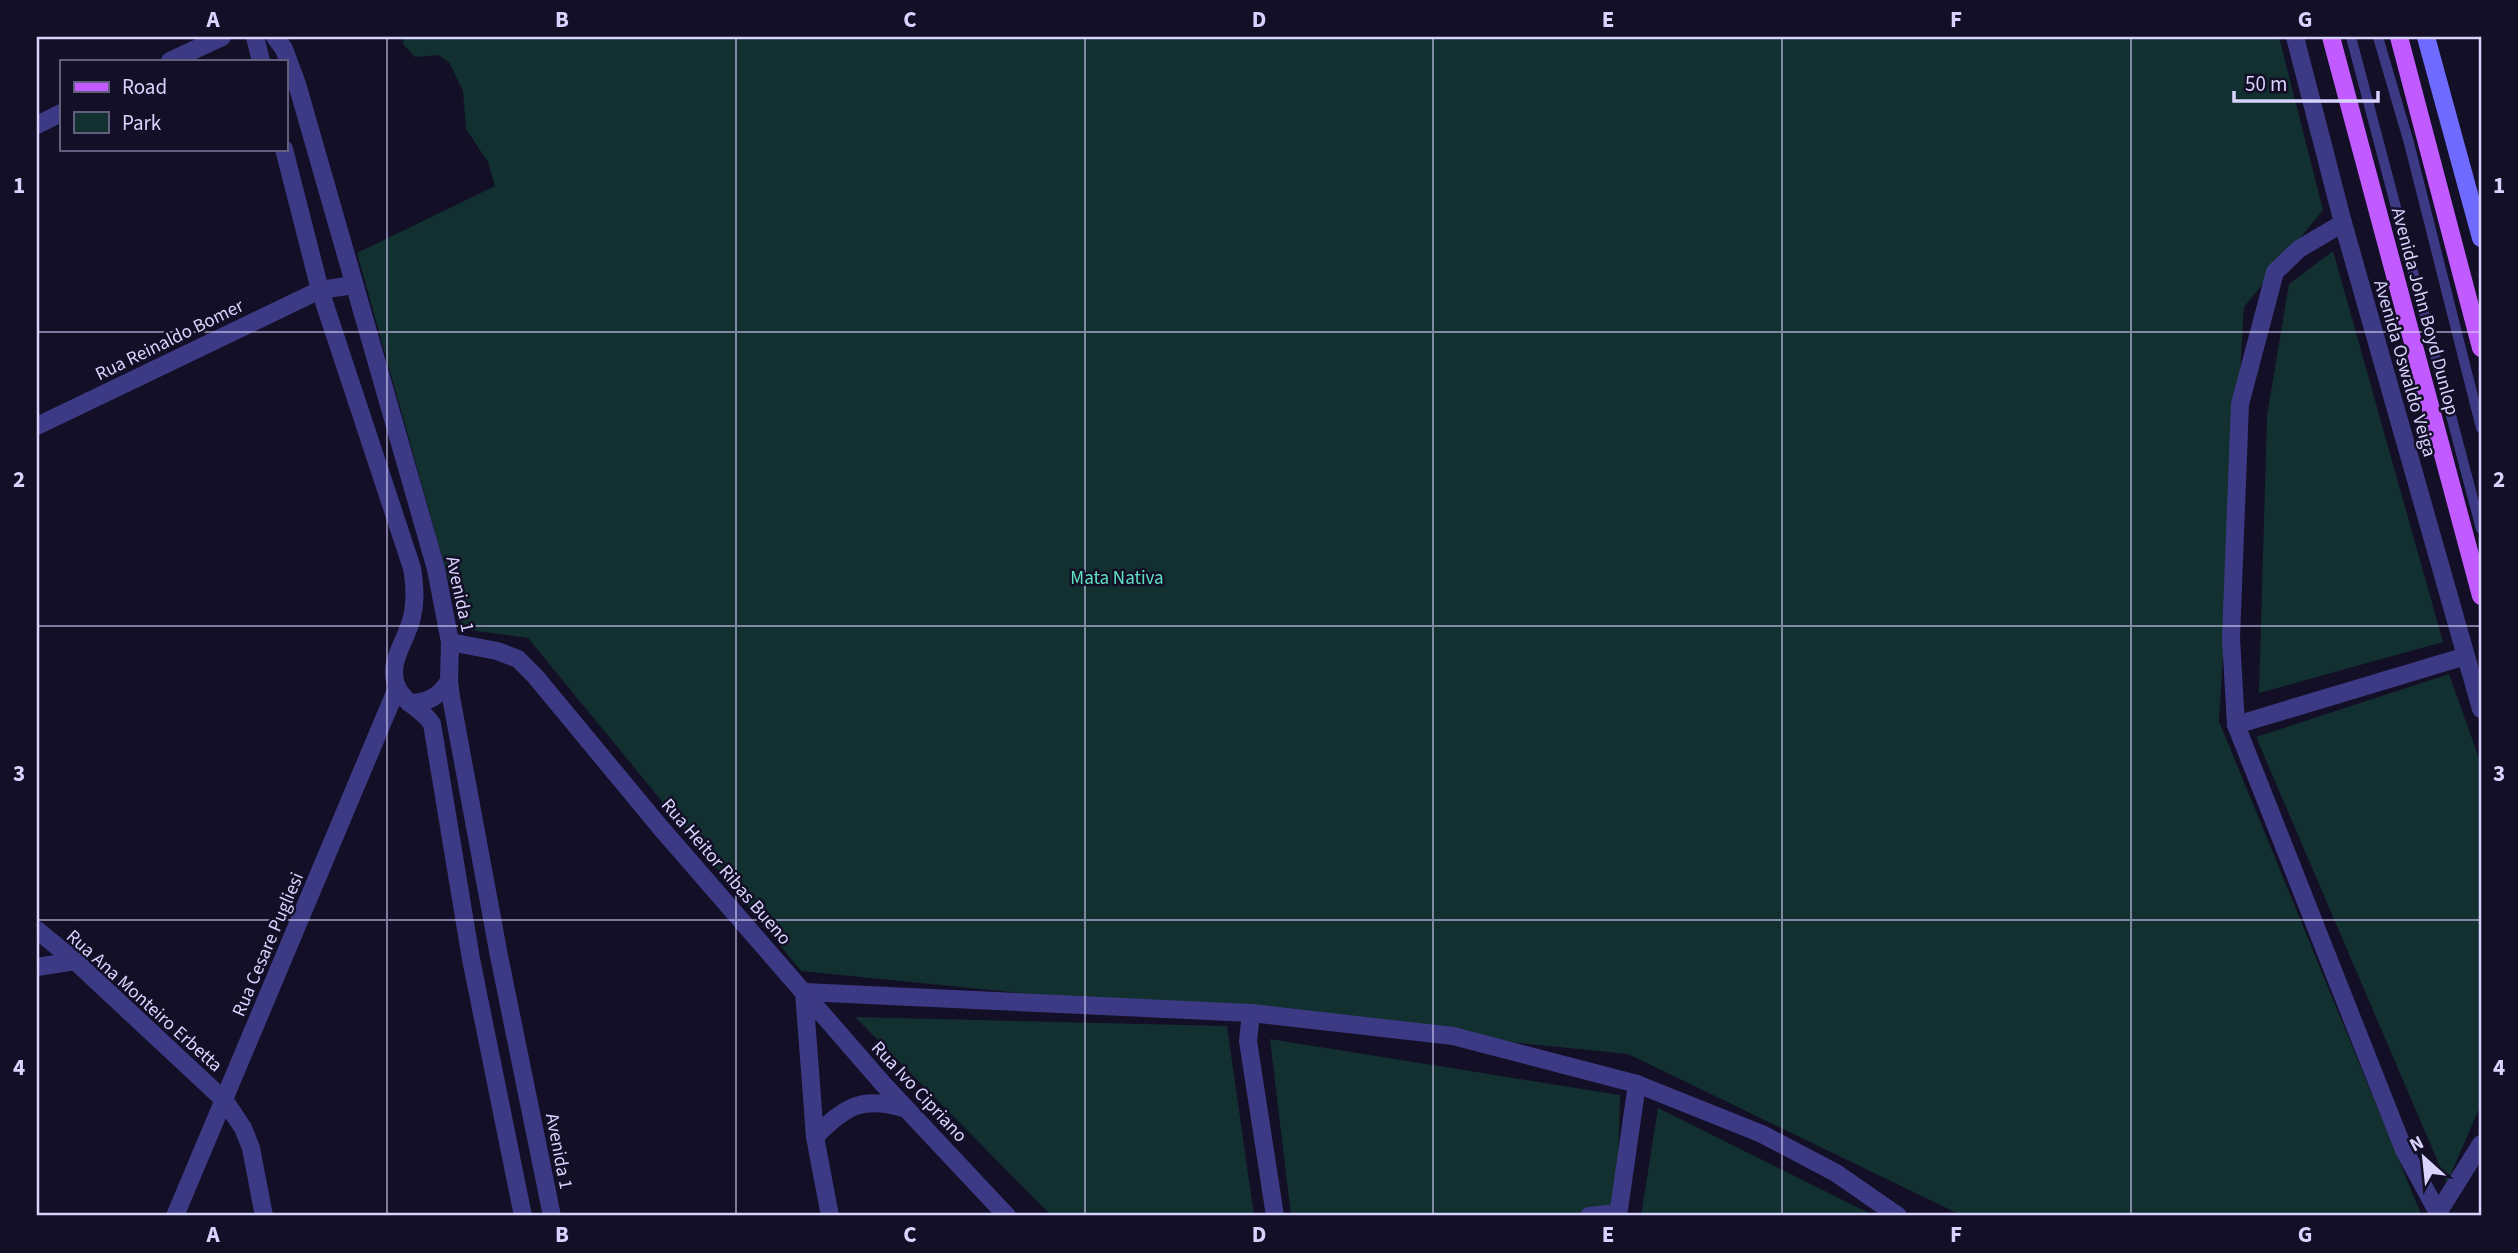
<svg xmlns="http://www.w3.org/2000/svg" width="2518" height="1253" font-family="'Source Sans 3',sans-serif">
  <rect width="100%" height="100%" fill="#130f26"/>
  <g fill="#12302f">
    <path d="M404 37H2279L2323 210 2244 307 2219 721 2421 1214 2418 1216H1963L1628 1054 801 971 528 638 462 629 357 253 495 186 488 162 466 129 463 91 449 62 438 55 415 57 403 44Z"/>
    <path d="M2333 251 2443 642 2259 693 2267 416 2289 284Z"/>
    <path d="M2449 674 2481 764V1104L2447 1183 2256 737Z"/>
    <path d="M855 1017 1227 1026 1254 1216H1052Z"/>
    <path d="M1270 1039 1620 1095 1617 1213 1574 1216H1291Z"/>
    <path d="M1658 1108 1875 1216H1641Z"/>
  </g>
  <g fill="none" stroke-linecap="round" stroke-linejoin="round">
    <g stroke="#3d3a85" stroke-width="10">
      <path d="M2351 37 2481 529"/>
      <path d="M2378 37 2409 143 2481 428"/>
    </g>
    <g stroke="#3d3a85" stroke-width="18">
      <path d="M255 37 261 61"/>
      <path d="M275 37 284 49 297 84 436 569 450 642 449 681 451 697 499 956 552 1216"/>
      <path d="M2295 37 2343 223 2481 709"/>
      <path d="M170 61 222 37"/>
      <path d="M37 125 61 113"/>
      <path d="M284 149 320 290 412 568C415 584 416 600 412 617 407 641 385 664 398 689 406 705 423 709 432 724L471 959 523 1216"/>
      <path d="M2343 223 2299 249 2275 272 2240 404 2231 638 2236 725 2404 1150 2438 1213"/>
      <path d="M37 426 320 290 354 285"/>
      <path d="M450 642 497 651 518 659 535 676 660 827 884 1085 1007 1216"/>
      <path d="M409 703C427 703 439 697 449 681"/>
      <path d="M2236 725 2466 656"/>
      <path d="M37 930 75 961 225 1101 243 1128 251 1148 264 1216"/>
      <path d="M37 967 75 961"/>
      <path d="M804 992 1251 1013 1453 1036 1637 1084 1762 1134 1836 1173 1898 1216"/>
      <path d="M804 992 815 1137 830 1216"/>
      <path d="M1251 1013 1248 1041 1275 1216"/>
      <path d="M815 1137C845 1106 863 1095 906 1109"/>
      <path d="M175 1216 397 688"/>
      <path d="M1589 1216 1617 1213"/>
      <path d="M1618 1216 1637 1084"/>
      <path d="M2436 1216 2481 1144"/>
    </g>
    <path stroke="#6f6bff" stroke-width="18" d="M2426 37 2481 238"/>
    <g stroke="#c25bff" stroke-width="18">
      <path d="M2331 37 2481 596"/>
      <path d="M2399 37 2481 348"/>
    </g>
  </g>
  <path fill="none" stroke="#d9d4ff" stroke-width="2" stroke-opacity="0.55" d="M387 37V1216M736 37V1216M1085 37V1216M1433 37V1216M1782 37V1216M2131 37V1216M37 332H2481M37 626H2481M37 920H2481"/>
  <g text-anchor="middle" stroke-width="5" stroke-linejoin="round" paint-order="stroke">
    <g font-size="19" fill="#d9d4ff" stroke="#130f26">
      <text transform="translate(2426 311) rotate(75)" y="7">Avenida John Boyd Dunlop</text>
      <text transform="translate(169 339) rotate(-26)" y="7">Rua Reinaldo Bomer</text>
      <text transform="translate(2406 368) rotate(74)" y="7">Avenida Oswaldo Veiga</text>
      <text transform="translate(461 594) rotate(78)" y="7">Avenida 1</text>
      <text transform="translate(727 871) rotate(49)" y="7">Rua Heitor Ribas Bueno</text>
      <text transform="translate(267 944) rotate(-67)" y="7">Rua Cesare Pugliesi</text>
      <text transform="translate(145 1000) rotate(42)" y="7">Rua Ana Monteiro Erbetta</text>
      <text transform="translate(920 1091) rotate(47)" y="7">Rua Ivo Cipriano</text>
      <text transform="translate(560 1151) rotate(79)" y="7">Avenida 1</text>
    </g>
    <g font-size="19" fill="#5fe0c0" stroke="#130f26">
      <text x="1117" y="584">Mata Nativa</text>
    </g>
  </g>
  <rect width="2518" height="1253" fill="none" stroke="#130f26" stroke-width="77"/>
  <rect x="60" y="60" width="228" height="91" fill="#130f26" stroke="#625e7d" stroke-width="2"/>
  <rect x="74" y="82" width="35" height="10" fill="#c25bff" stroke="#625e7d" stroke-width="2"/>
  <text x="122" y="94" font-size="21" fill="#d9d4ff">Road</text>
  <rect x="74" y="112" width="35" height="21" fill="#12302f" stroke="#625e7d" stroke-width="2"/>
  <text x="122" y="130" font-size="21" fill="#d9d4ff">Park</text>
  <g transform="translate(2424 1158) rotate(333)" stroke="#130f26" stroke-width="5" paint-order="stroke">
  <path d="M0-5L12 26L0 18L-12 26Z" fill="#d9d4ff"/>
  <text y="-10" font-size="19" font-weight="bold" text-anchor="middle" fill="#d9d4ff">N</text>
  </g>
  <path d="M2234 91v10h144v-10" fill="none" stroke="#d9d4ff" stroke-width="3.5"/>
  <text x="2245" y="91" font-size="21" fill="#d9d4ff" stroke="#130f26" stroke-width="5" paint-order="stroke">50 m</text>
  <rect x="38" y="38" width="2442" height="1176" fill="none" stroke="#d9d4ff" stroke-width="2.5"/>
  <g font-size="23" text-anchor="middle" font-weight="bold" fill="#d9d4ff">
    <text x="213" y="27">A</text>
    <text x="562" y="27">B</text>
    <text x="910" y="27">C</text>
    <text x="1259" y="27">D</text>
    <text x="1608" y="27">E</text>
    <text x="1956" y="27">F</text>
    <text x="2305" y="27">G</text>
    <text x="19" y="193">1</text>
    <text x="2499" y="193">1</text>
    <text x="19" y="487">2</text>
    <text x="2499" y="487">2</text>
    <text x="19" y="781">3</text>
    <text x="2499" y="781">3</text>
    <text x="19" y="1075">4</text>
    <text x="2499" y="1075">4</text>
    <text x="213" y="1242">A</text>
    <text x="562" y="1242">B</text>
    <text x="910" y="1242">C</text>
    <text x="1259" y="1242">D</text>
    <text x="1608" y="1242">E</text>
    <text x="1956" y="1242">F</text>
    <text x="2305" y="1242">G</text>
  </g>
</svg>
